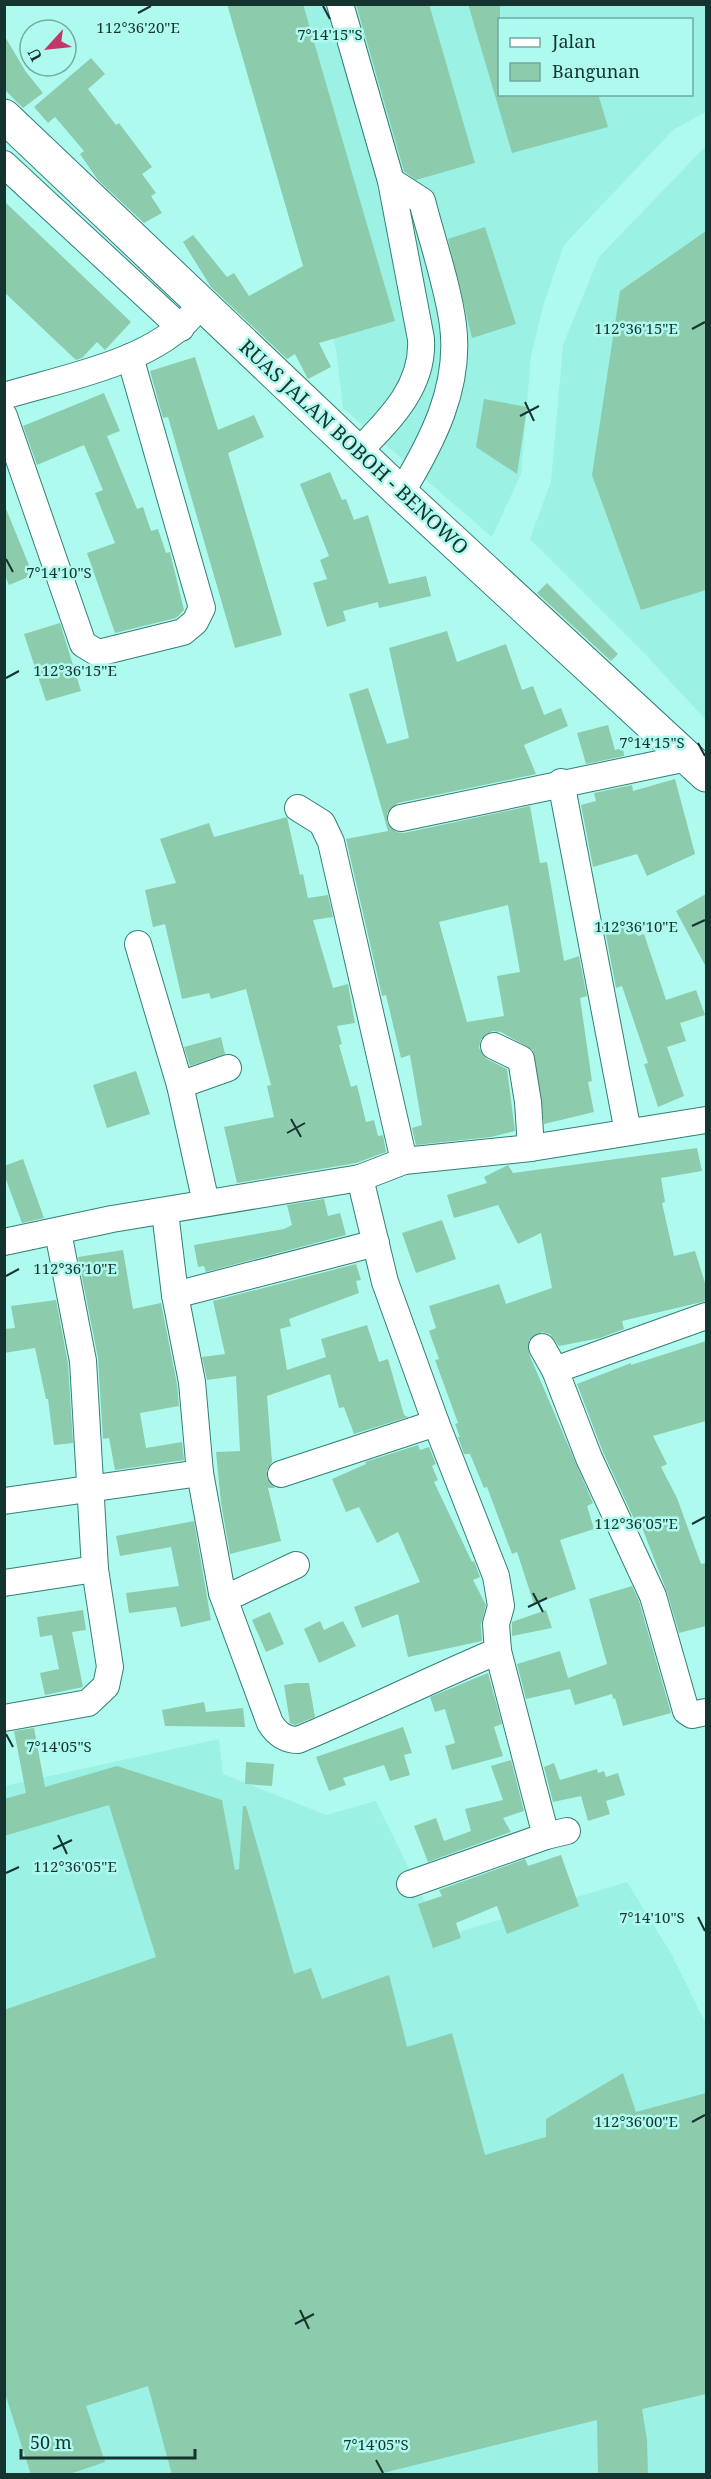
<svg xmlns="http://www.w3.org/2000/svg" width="711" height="2479" font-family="'Noto Serif',serif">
  <rect width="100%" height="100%" fill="#affaee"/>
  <g fill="#9bf1e3" fill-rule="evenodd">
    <path d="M232 5H706V112L674 129 564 245 544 303 531 356 521 474 492 537 343 408 336 349ZM500 20H692V94H500Z"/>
    <path d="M706 146V720L646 655 530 539 551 482 563 345 599 257Z"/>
    <path d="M219 1739 223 1774 326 1815 376 1801 442 1937 627 1882 672 1955 706 2024V2474H5L4 1786Z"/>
  </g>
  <g fill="#8dcbad" fill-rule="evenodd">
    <path d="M227 4H303L395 321 319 343 331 367 308 379 295 354 287 359 211 287 183 242 193 235 227 277 234 273 249 296 303 266Z"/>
    <path d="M356 4H429L475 163 416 180 404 171Z"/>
    <path d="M468 4H500V94H598L608 127 512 153Z"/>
    <path d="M4 35 26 72 43 93 23 108 4 89Z"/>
    <path d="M91 58 105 74 88 89 116 125 119 123 152 167 142 174 156 193 151 196 162 213 144 223 98 180 80 154 84 151 55 117 48 123 34 107Z"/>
    <path d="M4 201 131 322 105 350 97 342 82 358 76 360 4 292Z"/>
    <path d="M485 227 516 324 472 338 448 239Z"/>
    <path d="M706 231V590L641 610 592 475 620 291Z"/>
    <path d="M195 357 218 430 254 415 264 437 228 453 282 635 235 648 168 417 163 418 150 371Z"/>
    <path d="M104 393 120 431 107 436 137 509 143 507 151 531 158 529 166 553 170 552 184 610 176 618 115 633 87 553 115 543 95 493 103 490 84 445 37 465 23 426Z"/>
    <path d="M484 399 527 407 517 474 476 447Z"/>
    <path d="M330 472 342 500 346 499 354 520 368 515 389 584 426 576 431 596 379 608 378 602 343 611 346 621 327 627 313 583 327 579 320 560 329 556 300 484Z"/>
    <path d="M4 504 33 575 9 585 4 573Z"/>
    <path d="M547 583 618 654 611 661 537 593Z"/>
    <path d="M60 623 81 691 46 701 24 634Z"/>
    <path d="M447 631 457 662 506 644 522 690 533 686 544 715 561 708 568 726 524 745 536 774 398 803 387 813V822L396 832 404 833 530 806 540 863 547 862 564 961 579 956 587 996 580 998 592 1081 588 1082 594 1112 544 1124 533 1050 501 1032 492 1031 481 1039 479 1048 487 1059 507 1069 515 1131 491 1137 416 1145 412 1128 422 1125 410 1055 401 1058 386 995 382 996 346 839 388 831 349 694 368 688 387 744 409 738 389 648ZM508 905 520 972 497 976 504 1016 467 1022 439 922Z"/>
    <path d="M608 725 615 750 623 748 624 756 586 764 577 733Z"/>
    <path d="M675 779 695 854 647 876 637 854 593 867 581 805 596 801 594 793 632 785 633 791Z"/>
    <path d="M287 817 300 875 303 874 308 898 328 895 333 917 313 920 333 988 348 984 355 1023 337 1026 342 1044 339 1045 351 1087 357 1085 366 1122 374 1120 378 1136 383 1135 386 1152 356 1163 237 1183 224 1127 274 1117 267 1086 271 1085 246 989 211 999 209 993 182 999 165 924 153 927 145 890 176 883 160 839 209 823 214 837Z"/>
    <path d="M706 894V967L676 911Z"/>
    <path d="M633 921 638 936 644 934 666 1000 696 990 705 1015 680 1023 686 1041 667 1047 684 1096 658 1107 644 1064 648 1063 622 986 616 988 605 930Z"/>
    <path d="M221 1037 225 1054 190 1066 184 1047Z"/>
    <path d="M136 1071 150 1114 107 1128 93 1085Z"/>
    <path d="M697 1148 702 1171 661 1178 665 1202 662 1203 674 1256 695 1251 706 1286V1301L622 1321 624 1329 600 1338 559 1346 550 1334 542 1332 529 1340V1354L593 1503 587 1506 594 1529 560 1540 576 1589 534 1604 517 1552 512 1554 487 1487 484 1488 470 1454H464L458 1437H460L455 1424 458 1423 435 1360 439 1359 429 1331 436 1328 429 1306 499 1284 506 1304 552 1288 541 1233 518 1244 498 1205 454 1218 447 1195 487 1183 484 1177 508 1165 513 1173Z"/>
    <path d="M23 1159 44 1218 22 1223 4 1174V1166Z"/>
    <path d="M324 1199 328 1216 340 1213 346 1235 206 1272 204 1266 198 1267 194 1245 284 1229 292 1225 287 1205Z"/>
    <path d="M442 1220 456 1259 416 1273 402 1233Z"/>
    <path d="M123 1250 133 1309 161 1303 177 1384 179 1406 140 1413 146 1448 182 1442 184 1460 115 1470 109 1438 103 1439 98 1358 78 1257Z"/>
    <path d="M356 1264 361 1280 356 1281 359 1293 289 1319 291 1326 280 1329 287 1370 326 1357 321 1339 367 1325 379 1362 388 1359 404 1415 408 1417 354 1434 344 1407 339 1408 330 1374 267 1396 272 1462 267 1470V1478L275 1488H268L281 1541 230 1554 221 1503 216 1452 240 1451 236 1376 207 1380 202 1357 225 1354 213 1301Z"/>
    <path d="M56 1300 68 1363 73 1443 54 1445 48 1399H46L35 1348 4 1353V1329L15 1328 11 1306Z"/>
    <path d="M706 1341V1421L653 1436 667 1464 661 1467 677 1498 701 1564 706 1563V1626L679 1633 667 1592 638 1517 634 1519 603 1452 577 1384 631 1363V1365Z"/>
    <path d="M418 1445 420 1450 429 1447 436 1464 432 1466 438 1480 434 1482 472 1562 474 1561 480 1577 473 1580 486 1605 481 1625 482 1641 408 1657 398 1614 362 1628 354 1607 420 1582 398 1532 377 1543 359 1507 346 1512 332 1479 366 1464 365 1462Z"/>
    <path d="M194 1521 211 1620 181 1627 176 1607 129 1613 126 1593 179 1586 171 1547 120 1556 116 1536Z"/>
    <path d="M632 1586 639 1601 671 1713 623 1726 615 1698 613 1699 612 1694 575 1705 570 1689 526 1699 517 1664 560 1651 568 1678 607 1664 589 1599Z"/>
    <path d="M83 1610 86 1630 72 1632 83 1687 45 1695 40 1673 59 1669 52 1635 40 1637 37 1617Z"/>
    <path d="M546 1610 552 1628 512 1636V1622Z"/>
    <path d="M270 1612 284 1644 266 1652 252 1620Z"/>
    <path d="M320 1621 324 1630 343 1621 356 1646 319 1663 304 1629Z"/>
    <path d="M488 1673 502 1724 494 1727 503 1756 452 1770 445 1746 455 1743 445 1709 435 1712 430 1697Z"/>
    <path d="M297 1683H309L315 1717 295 1725 290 1723 284 1685Z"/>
    <path d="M204 1702 206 1712 243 1708 245 1727 165 1726 162 1710Z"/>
    <path d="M403 1727 412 1753 404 1755 410 1775 390 1781 384 1765 343 1778 346 1785 329 1791 316 1757Z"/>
    <path d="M34 1728 45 1787 117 1766 222 1800 235 1870 239 1869 243 1806H246L294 1974 311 1968 322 1999 389 1975 407 2047 452 2033 485 2155 546 2137V2119L623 2073 636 2112 706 2093V2394L642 2409 647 2440 648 2475H598L597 2420 375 2475H172L148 2386 86 2406 105 2462 67 2475H31L4 2390V2010L156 1957 109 1805 4 1836V1799L26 1793 14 1731Z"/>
    <path d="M511 1760 524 1811 503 1818 511 1832 428 1862 414 1826 436 1818 444 1841 471 1831 465 1809 503 1800 491 1766Z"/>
    <path d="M246 1762 274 1764 272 1786 245 1784Z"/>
    <path d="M554 1763 560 1780 597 1769 598 1773 604 1771 606 1777 618 1773 625 1795 606 1801 610 1814 588 1821 581 1796 553 1802 544 1767Z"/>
    <path d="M561 1855 579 1906 507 1934 497 1906 456 1923 461 1938 433 1948 418 1904 442 1896 439 1890 525 1859 528 1866Z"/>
  </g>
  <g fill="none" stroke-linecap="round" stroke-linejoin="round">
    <defs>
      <g id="minor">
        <path d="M340 4 391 181 421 339C424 387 389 420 358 452"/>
        <path d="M4 164 181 328"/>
        <path d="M391 181 422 201C432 240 448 286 453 325 461 387 432 442 401 493"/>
        <path d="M4 396C63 378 151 363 192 315"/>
        <path d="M4 416 83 644 98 653 183 632 195 622 202 608 130 357"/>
        <path d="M561 782 628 1132"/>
        <path d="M298 808 322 823 331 842 404 1161"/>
        <path d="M401 818 687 758"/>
        <path d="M138 944 180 1085 206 1203"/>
        <path d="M494 1046 521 1059 528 1102 531 1148"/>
        <path d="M180 1085 228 1068"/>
        <path d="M360 1178 385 1282 436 1423 496 1576 501 1606 496 1624 498 1651 546 1836 410 1884"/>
        <path d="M4 1242 112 1219 360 1178 404 1161 531 1148 706 1120"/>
        <path d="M175 1295 376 1243"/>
        <path d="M542 1347 555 1370 706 1316"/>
        <path d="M555 1370 589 1458 653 1596 686 1711 692 1715 706 1712"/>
        <path d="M200 1473 222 1593H237L296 1565"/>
        <path d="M281 1474 436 1423"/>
        <path d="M4 1501 200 1473 192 1382 175 1295 165 1212"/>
        <path d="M4 1583 95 1569"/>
        <path d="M222 1593 270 1723C277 1734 285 1740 298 1740 366 1712 431 1679 498 1651"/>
        <path d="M4 1718 88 1703 106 1686 110 1667 95 1569 83 1361 58 1232"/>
        <path d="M546 1836 567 1831"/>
      </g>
      <path id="major" d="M4 116 401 493 706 775"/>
    </defs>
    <use href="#minor" stroke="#337f75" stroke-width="28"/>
    <use href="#major" stroke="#337f75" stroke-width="35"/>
    <use href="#minor" stroke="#fff" stroke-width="26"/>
    <use href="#major" stroke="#fff" stroke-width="33"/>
  </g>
  <path fill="none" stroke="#153430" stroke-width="2" d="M323 6 330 19M138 13 151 6M692 329 705 322M525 402 534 421M520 416 539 406M6 559 13 572M6 678 19 671M698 743 705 756M692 926 705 920M291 1119 301 1137M287 1133 305 1123M6 1276 19 1269M692 1524 705 1517M533 1593 543 1612M528 1607 547 1598M6 1734 13 1747M58 1835 67 1854M53 1849 72 1840M6 1873 19 1867M698 1917 705 1931M692 2122 705 2115M300 2310 309 2329M295 2324 314 2314M376 2460 383 2473"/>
  <g text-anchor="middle" stroke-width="5" stroke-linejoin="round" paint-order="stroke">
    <g font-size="20" fill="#153430" stroke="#affaee">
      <text transform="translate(354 447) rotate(43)" y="7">RUAS JALAN BOBOH - BENOWO</text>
    </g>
  </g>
  <g font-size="15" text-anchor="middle" fill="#153430" stroke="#affaee" stroke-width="5" stroke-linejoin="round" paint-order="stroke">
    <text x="138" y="33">112°36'20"E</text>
    <text x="330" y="40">7°14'15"S</text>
    <text x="636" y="334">112°36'15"E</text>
    <text x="59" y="578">7°14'10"S</text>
    <text x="75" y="676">112°36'15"E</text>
    <text x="652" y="748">7°14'15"S</text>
    <text x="636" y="932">112°36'10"E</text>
    <text x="75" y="1274">112°36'10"E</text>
    <text x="636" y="1529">112°36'05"E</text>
    <text x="59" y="1752">7°14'05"S</text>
    <text x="75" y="1872">112°36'05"E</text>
    <text x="652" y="1923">7°14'10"S</text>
    <text x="636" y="2127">112°36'00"E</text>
    <text x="376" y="2450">7°14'05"S</text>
  </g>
  <rect width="711" height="2479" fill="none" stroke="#153430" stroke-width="12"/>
  <rect x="498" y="18" width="195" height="78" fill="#affaee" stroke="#71aba2" stroke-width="1.5"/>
  <rect x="510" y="38" width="30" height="9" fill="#ffffff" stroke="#71aba2" stroke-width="1.5"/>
  <text x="552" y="48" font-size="18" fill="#153430">Jalan</text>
  <rect x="510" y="63" width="30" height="18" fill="#8dcbad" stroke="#71aba2" stroke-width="1.5"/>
  <text x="552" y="78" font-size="18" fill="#153430">Bangunan</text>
  <g transform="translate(48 48) rotate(243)"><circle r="28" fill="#affaee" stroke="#71aba2" stroke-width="1.5"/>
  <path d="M0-4.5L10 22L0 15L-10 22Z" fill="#c23669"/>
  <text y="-9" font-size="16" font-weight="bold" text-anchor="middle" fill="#153430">U</text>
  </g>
  <path d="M21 2449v9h174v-9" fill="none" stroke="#153430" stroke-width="3"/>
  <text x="30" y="2449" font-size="18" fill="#153430" stroke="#affaee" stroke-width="4.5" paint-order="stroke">50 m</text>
</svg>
